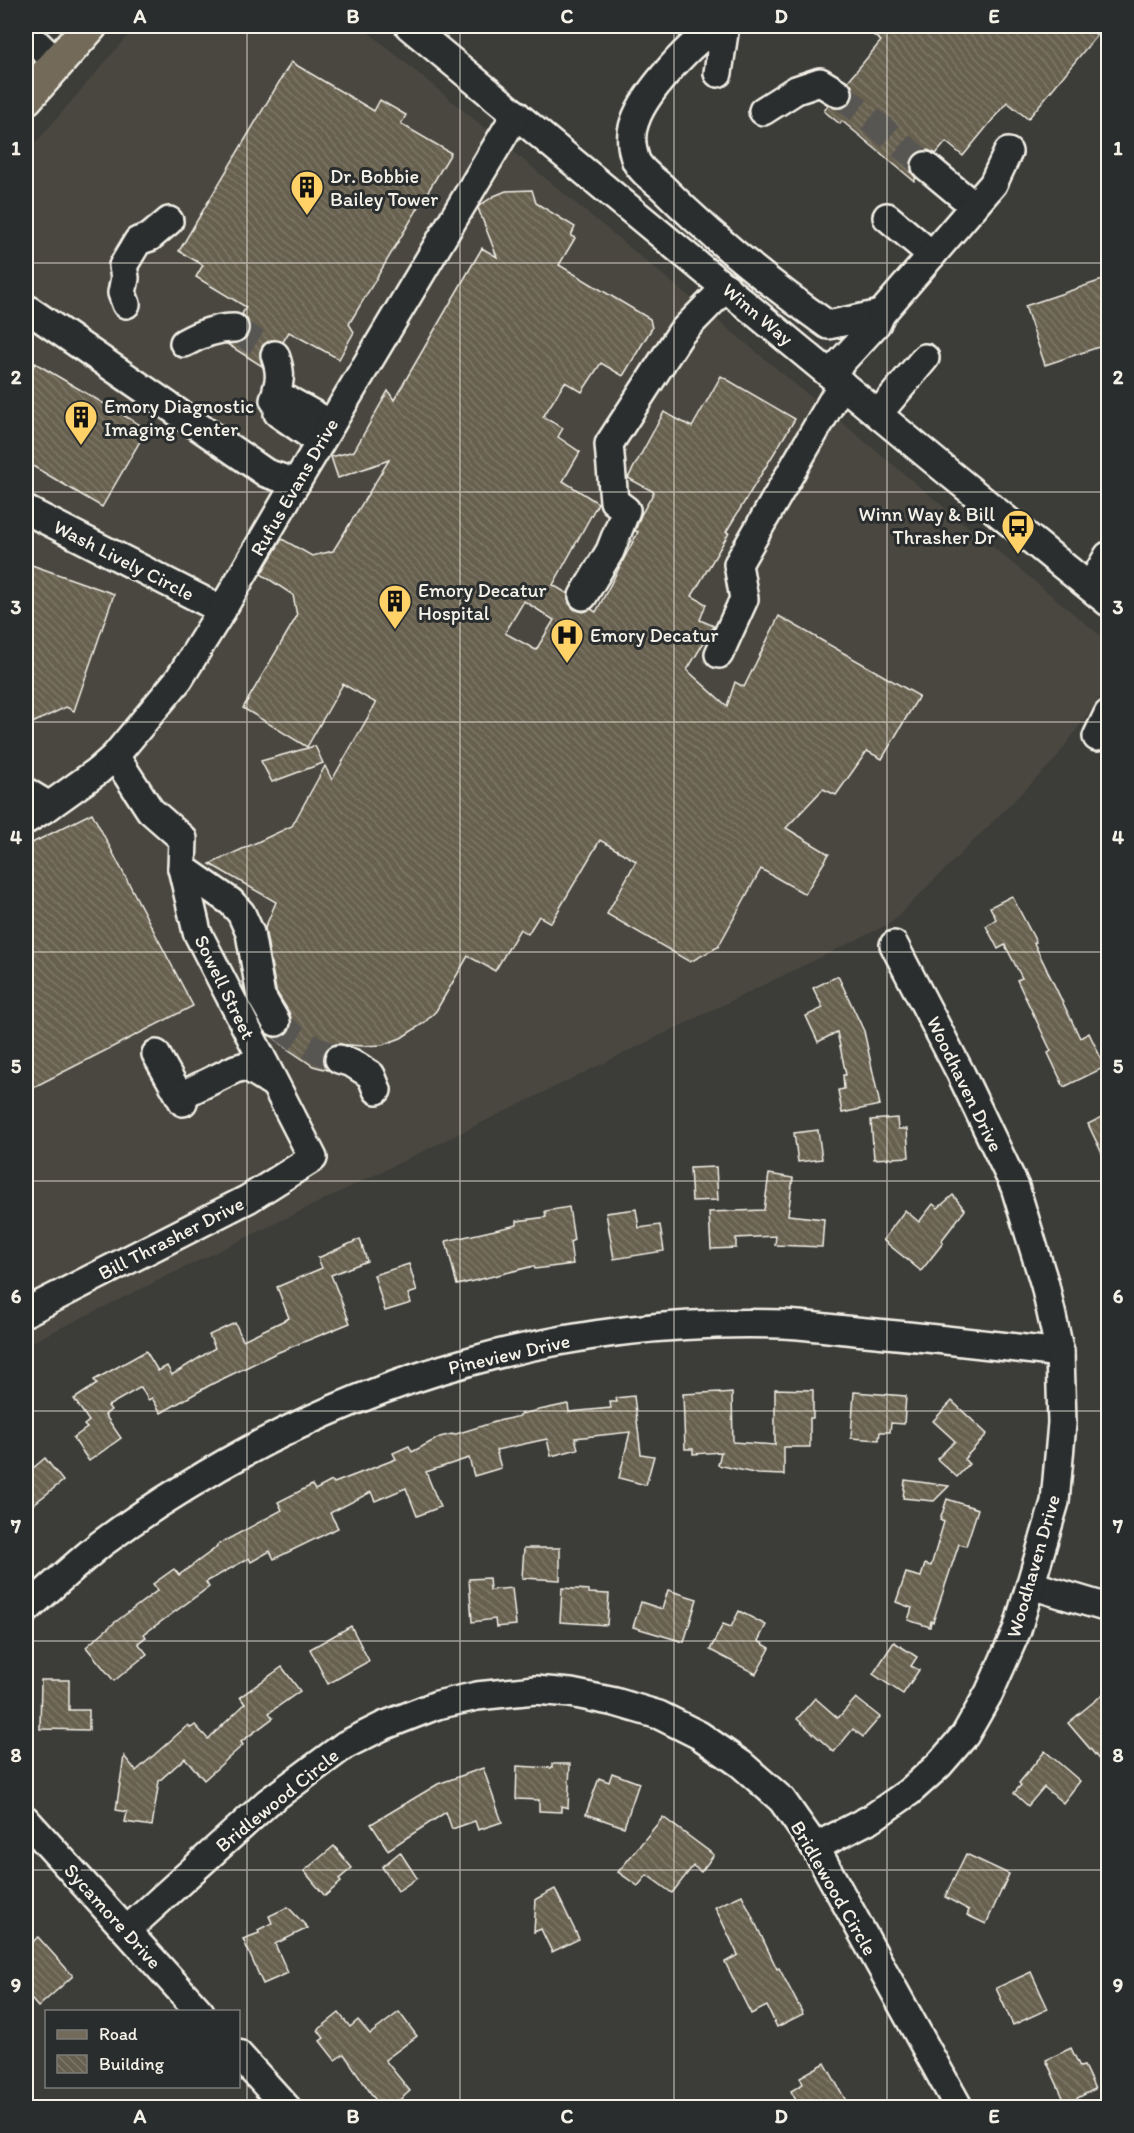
<svg xmlns="http://www.w3.org/2000/svg" width="1134" height="2133" font-family="Itim,sans-serif">
  <defs>
    <pattern id="building-back-hatch" width="6" height="6" patternUnits="userSpaceOnUse" patternTransform="scale(1.5)"><rect width="6" height="6" fill="#676050"/><path d="M-1 5l2 2M0 0l6 6M5-1l2 2" fill="none" stroke="#7d7769"/></pattern>
  </defs>
  <rect width="100%" height="100%" fill="#3c3c38"/>
  <filter id="ink" filterUnits="userSpaceOnUse"><feTurbulence type="fractalNoise" baseFrequency=".0167" numOctaves="2"/><feDisplacementMap in="SourceGraphic" scale="12" xChannelSelector="R" yChannelSelector="G"/><feConvolveMatrix kernelMatrix="1 2 1 2 8 2 1 2 1" color-interpolation-filters="sRGB"/></filter>
  <g filter="url(#ink)">
    <path fill="#49473f" d="M136 26H361L1108 642V686L1055 760 891 923 26 1345V154Z"/>
    <g fill="url(#building-back-hatch)" stroke="#f4f1e8" stroke-width="1.5" fill-rule="evenodd">
      <path d="M861 26H1085L1097 35 1028 119 1007 102 963 156 946 142 936 154 928 150 920 151 914 156 910 164 911 172 916 178 914 181 842 121 840 124 824 111 828 105 838 109 846 106 851 102 854 93 852 86 848 81 881 41Z"/>
      <path d="M291 62 374 111 380 100 406 115 401 124 451 153 349 324 354 332 339 359 289 332 283 342 271 340 263 345 260 352 262 366 227 344 242 342 248 336 250 327 247 319 242 314 246 307 196 277 203 265 179 251Z"/>
      <path d="M532 190 536 203 575 227 571 236 575 238 559 265 650 319 652 328 623 376 601 363 582 392 565 382 543 417 563 428 558 437 580 452 563 481 598 503 553 585 568 594 569 603 574 609 583 612 591 609 596 612 638 532 635 531 641 515 654 492 628 478 664 412 692 427 721 376 795 419 726 532 729 533 692 596 706 604 700 620 714 626 687 670 727 706 735 682 744 687 779 616 919 696 882 759 867 751 836 795 823 789 786 828 829 854 805 894 761 869 718 947 690 962 607 914 636 861 600 840 551 923 539 916 528 934 520 929 495 971 468 956 436 1011 424 1023 401 1038 382 1045 363 1046 335 1044 328 1048 324 1055V1063L328 1070 313 1066 289 1050 273 1037 284 1035 289 1030 292 1023 290 1014 276 991 265 928 276 902 210 864 292 826 325 766 332 780 376 703 343 684 307 747 243 708 297 616 293 595 261 574 282 539 312 556 333 551 389 460 338 478 331 457 354 451 388 391 394 400 482 248 497 257 478 208 479 206 494 196 506 191ZM524 601 554 620 536 650 505 633Z"/>
      <path d="M1108 278V344L1045 365 1025 306Z"/>
      <path d="M35 363 147 429 102 507 26 462V379Z"/>
      <path d="M26 563 114 594 74 711 66 707 26 726Z"/>
      <path d="M315 746 323 763 272 782 261 761Z"/>
      <path d="M92 813 193 1006 26 1091V846Z"/>
      <path d="M1012 896 1036 942 1034 943 1080 1038 1089 1033 1105 1067 1064 1087 1048 1053 1051 1051 1017 980 1022 978 1005 945 998 949 986 926 996 919 990 907Z"/>
      <path d="M838 976 864 1031 880 1105 842 1113 838 1090 844 1089 843 1075H846L837 1032 818 1042 806 1016 823 1008 813 988Z"/>
      <path d="M1108 1114V1166L1088 1124Z"/>
      <path d="M897 1118 898 1129H907L909 1157 874 1159 871 1120Z"/>
      <path d="M818 1130 822 1159 798 1162 794 1133Z"/>
      <path d="M716 1167 718 1200 692 1201 690 1168Z"/>
      <path d="M769 1174 793 1178 788 1215 824 1219 822 1247 775 1245 776 1236 736 1238V1248L711 1249 709 1212 764 1210Z"/>
      <path d="M953 1195 965 1210 941 1241 943 1243 921 1271 883 1240 905 1210 919 1222 933 1204 938 1208Z"/>
      <path d="M569 1207 574 1240 570 1242 573 1264 535 1269 534 1266 457 1285 446 1241 517 1225V1221L546 1217 545 1211Z"/>
      <path d="M636 1209 639 1228 660 1225 664 1251 614 1259 606 1213Z"/>
      <path d="M360 1239 367 1261 331 1275 350 1323 274 1354 212 1384 161 1413 152 1398 148 1400 141 1387 108 1406 111 1410 105 1415 121 1438 89 1461 73 1438 87 1428 84 1425 89 1421 74 1399 97 1384 94 1380 146 1351 158 1371 167 1366 172 1375 215 1348 209 1335 235 1323 243 1340 289 1318 277 1287 322 1268 318 1258Z"/>
      <path d="M409 1264 417 1291 408 1294 411 1303 385 1311 374 1275Z"/>
      <path d="M775 1389 813 1390V1418H810V1447H784V1475L758 1474 718 1465 721 1452 693 1454V1449H685L683 1394 720 1392V1394L732 1393 733 1442 775 1445Z"/>
      <path d="M854 1392 906 1396 904 1424 891 1423 890 1432H880L879 1440 851 1438Z"/>
      <path d="M634 1396 641 1454 654 1456 646 1485 619 1478 630 1432 575 1438 578 1449 551 1456 547 1439 496 1450 501 1468 474 1476 469 1458 426 1472 440 1507 417 1516 406 1488 375 1501 371 1492 330 1513 338 1528 274 1559 270 1551 251 1562 249 1558 206 1582 209 1587 144 1634 146 1637 138 1643 147 1654 114 1681 86 1647 114 1623 158 1590 153 1584 174 1569 179 1575 217 1547V1545L282 1510 278 1502 312 1485 315 1490 332 1481 334 1483 396 1459 393 1453 409 1446 412 1452 440 1437 452 1434 453 1435 498 1421 520 1416V1414L568 1404 569 1412 611 1408 610 1402H617L616 1398Z"/>
      <path d="M952 1401 987 1434 964 1459 969 1464 957 1477 937 1459 955 1441 933 1421Z"/>
      <path d="M45 1458 63 1481 26 1510V1474Z"/>
      <path d="M905 1480 949 1486 934 1501 903 1498Z"/>
      <path d="M947 1499 978 1509 966 1546 959 1544 933 1622 931 1621 930 1627 908 1620 912 1608 896 1602 906 1573 921 1577 925 1564 931 1566 944 1522 940 1520Z"/>
      <path d="M524 1548H560V1580L522 1578Z"/>
      <path d="M489 1578 490 1590 512 1588 516 1625 496 1627 495 1619 472 1622 469 1579Z"/>
      <path d="M562 1588 589 1590V1593L609 1594 607 1625 560 1622Z"/>
      <path d="M668 1590 697 1599 684 1642 633 1627 641 1602 662 1609Z"/>
      <path d="M739 1611 766 1625 758 1641 770 1648 756 1674 710 1650 723 1624 731 1627Z"/>
      <path d="M351 1626 369 1661 328 1684 310 1649Z"/>
      <path d="M894 1642 917 1657 911 1666 919 1670 903 1694 873 1674Z"/>
      <path d="M282 1667 300 1691 269 1713 273 1718 241 1742 243 1745 204 1780 185 1758 159 1781 152 1826 125 1822 127 1812 116 1810 124 1756 136 1771 188 1725 191 1728 195 1725 208 1739 245 1704 240 1697Z"/>
      <path d="M41 1680H69V1710H89V1730L40 1729Z"/>
      <path d="M1108 1690V1770L1068 1723Z"/>
      <path d="M815 1698 838 1718 856 1698 880 1717 863 1737 853 1729 834 1752 797 1719Z"/>
      <path d="M1045 1751 1080 1781 1063 1803 1044 1787 1028 1806 1014 1793 1021 1785 1019 1783Z"/>
      <path d="M552 1764H570L568 1808 561 1806V1812L539 1811V1800L516 1799 517 1766 552 1768Z"/>
      <path d="M483 1768 502 1822 478 1830 475 1821 452 1829 446 1812 388 1850 371 1824 438 1784Z"/>
      <path d="M612 1773 639 1783 624 1827 586 1814 599 1778 609 1782Z"/>
      <path d="M663 1817 714 1855 701 1872 693 1866 672 1893 647 1875 638 1886 618 1872Z"/>
      <path d="M334 1846 352 1868 339 1879 341 1882 325 1896 304 1871Z"/>
      <path d="M400 1852 417 1878 398 1891 382 1867Z"/>
      <path d="M966 1854 1009 1874 986 1924 967 1915 969 1910 945 1897Z"/>
      <path d="M555 1889 579 1939 552 1952 541 1929 534 1932 536 1899Z"/>
      <path d="M742 1895 777 1969 779 1968 803 2014 777 2027 767 2006 751 2014 725 1962 738 1955 715 1907Z"/>
      <path d="M288 1907 308 1928 275 1944 288 1973 263 1984 243 1939 259 1933 258 1930 272 1923 269 1916Z"/>
      <path d="M38 1937 73 1976 38 2007 26 1993V1948Z"/>
      <path d="M1031 1972 1048 2009 1013 2025 996 1988Z"/>
      <path d="M399 2012 417 2036 385 2060 410 2091 390 2108H381L344 2054 335 2060 320 2041 324 2038 318 2030 339 2013 350 2027 358 2020 370 2034Z"/>
      <path d="M1071 2048 1080 2067 1084 2066 1095 2089 1066 2104 1046 2060Z"/>
      <path d="M825 2063 850 2108H800L791 2091 803 2084 800 2077Z"/>
    </g>
    <g fill="none" stroke-linecap="round" stroke-linejoin="round">
      <g stroke="#585752" stroke-width="27" stroke-dasharray="27 14" stroke-linecap="butt">
        <path d="M838 93 926 166"/>
        <path d="M234 328 275 355"/>
        <path d="M276 1022C296 1041 313 1049 339 1059"/>
      </g>
      <defs>
        <g id="minor">
          <path d="M409 26 943 468 1108 602"/>
          <path d="M719 26C692 40 645 92 635 121 630 134 631 148 636 161 641 171 654 180 662 187 713 238 770 284 828 325L881 314 877 323 830 374"/>
          <path d="M26 33 57 63"/>
          <path d="M718 73 725 26"/>
          <path d="M763 111 796 90 820 82 838 93"/>
          <path d="M926 166 974 206"/>
          <path d="M887 217 932 255"/>
          <path d="M126 304 122 293 125 278 123 266 138 241 150 237 169 221"/>
          <path d="M26 308 266 473 296 483"/>
          <path d="M881 314 993 184 1008 152"/>
          <path d="M184 343C200 334 215 328 234 328"/>
          <path d="M274 400C280 381 282 374 275 355"/>
          <path d="M878 414 925 358"/>
          <path d="M320 442 278 413 279 404 288 400 331 424"/>
          <path d="M26 510 222 610"/>
          <path d="M1090 587 1108 556"/>
          <path d="M583 596 610 551 626 510 614 501 609 444 681 333 726 287"/>
          <path d="M719 654 744 599 738 564 842 384"/>
          <path d="M1097 737 1108 714"/>
          <path d="M26 792 49 806"/>
          <path d="M26 820 49 806 98 771 115 756 179 679 222 610 296 483 516 114"/>
          <path d="M182 868 231 902 241 913 250 933 261 996 276 1022"/>
          <path d="M156 1054 183 1102"/>
          <path d="M339 1059 352 1063 371 1075 377 1090"/>
          <path d="M180 1096 235 1069 246 1066 273 1083"/>
          <path d="M26 1312 248 1199 313 1158 197 932 182 868 183 839 150 810 115 756"/>
          <path d="M1031 1585 1108 1608"/>
          <path d="M26 1610C50 1588 75 1565 101 1544 128 1524 156 1505 184 1488 363 1375 571 1317 783 1324 807 1325 831 1329 855 1331 923 1337 992 1345 1060 1353"/>
          <path d="M26 1820 200 2012"/>
          <path d="M815 1847 872 1818 909 1792 939 1765 965 1735 989 1693 1017 1630 1055 1502 1062 1423 1060 1353 1045 1285 1015 1187 961 1074 894 945"/>
          <path d="M127 1930 268 1802 345 1745 383 1726 437 1705 477 1696 535 1690 571 1693 615 1702 659 1715 699 1735 741 1764 782 1800 815 1847 959 2108"/>
          <path d="M238 2054 287 2108"/>
        </g>
        <path id="major" d="M26 98 90 26"/>
      </defs>
      <use href="#minor" stroke="#f4f1e8" stroke-width="32"/>
      <use href="#major" stroke="#f4f1e8" stroke-width="38"/>
      <use href="#minor" stroke="#2a2d2e" stroke-width="27"/>
      <use href="#major" stroke="#736b5a" stroke-width="33"/>
    </g>
  </g>
  <path fill="none" stroke="#f4f1e8" stroke-width="1.5" stroke-opacity="0.55" d="M247 26V2108M460 26V2108M674 26V2108M887 26V2108M26 263H1108M26 492H1108M26 722H1108M26 952H1108M26 1181H1108M26 1411H1108M26 1641H1108M26 1870H1108"/>
  <defs>
    <symbol id="building-pin" viewBox="-11 -11 22 30"><path d="M0 17L-7.5 6A9.5 9.5 0 1 1 7.5 6Z" fill="#ffd166" stroke="#2a2d2e"/><path d="M-4-6H4V6H1V3H-1V6H-4ZM-2.5-4.3h1.7v1.8h-1.7ZM.8-4.3h1.7v1.8H.8ZM-2.5-1h1.7V.8h-1.7ZM.8-1h1.7V.8H.8Z" fill="#111"/></symbol>
    <symbol id="bus-pin" viewBox="-11 -11 22 30"><path d="M0 17L-7.5 6A9.5 9.5 0 1 1 7.5 6Z" fill="#ffd166" stroke="#2a2d2e"/><path d="M-5-6H5V4H4V6H2V4H-2V6H-4V4H-5ZM-3.5-4V0h7V-4ZM-3.5 1.2v1.5H-2V1.2ZM2 1.2v1.5H3.5V1.2Z" fill="#111"/></symbol>
    <symbol id="hospital-pin" viewBox="-11 -11 22 30"><path d="M0 17L-7.5 6A9.5 9.5 0 1 1 7.5 6Z" fill="#ffd166" stroke="#2a2d2e"/><path d="M-5-5h3v3.5h4V-5h3V5h-3V1.5h-4V5h-3Z" fill="#111"/></symbol>
  </defs>
  <g fill-rule="evenodd">
    <use href="#building-pin" x="288" y="168" width="38" height="52"/>
    <use href="#building-pin" x="62" y="398" width="38" height="52"/>
    <use href="#bus-pin" x="999" y="507" width="38" height="52"/>
    <use href="#building-pin" x="376" y="582" width="38" height="52"/>
    <use href="#hospital-pin" x="548" y="616" width="38" height="52"/>
  </g>
  <g text-anchor="middle" stroke-width="6" stroke-linejoin="round" paint-order="stroke">
    <g font-size="20" fill="#f4f1e8" stroke="#2a2d2e" text-anchor="start">
      <text x="330" y="183">Dr. Bobbie<tspan x="330" dy="23">Bailey Tower</tspan></text>
      <text x="104" y="413">Emory Diagnostic<tspan x="104" dy="23">Imaging Center</tspan></text>
      <text x="995" y="521" text-anchor="end">Winn Way &amp; Bill<tspan x="995" dy="23">Thrasher Dr</tspan></text>
      <text x="418" y="597">Emory Decatur<tspan x="418" dy="23">Hospital</tspan></text>
      <text x="590" y="642">Emory Decatur</text>
    </g>
    <g font-size="20" fill="#f4f1e8" stroke="#2a2d2e">
      <text transform="translate(758 314) rotate(40)" y="7">Winn Way</text>
      <text transform="translate(294 487) rotate(-60)" y="7">Rufus Evans Drive</text>
      <text transform="translate(124 560) rotate(27)" y="7">Wash Lively Circle</text>
      <text transform="translate(225 987) rotate(64)" y="7">Sowell Street</text>
      <text transform="translate(965 1084) rotate(64)" y="7">Woodhaven Drive</text>
      <text transform="translate(171 1238) rotate(-27)" y="7">Bill Thrasher Drive</text>
      <text transform="translate(509 1354) rotate(-13)" y="7">Pineview Drive</text>
      <text transform="translate(1033 1566) rotate(-74)" y="7">Woodhaven Drive</text>
      <text transform="translate(277 1800) rotate(-39)" y="7">Bridlewood Circle</text>
      <text transform="translate(834 1888) rotate(60)" y="7">Bridlewood Circle</text>
      <text transform="translate(113 1916) rotate(48)" y="7">Sycamore Drive</text>
    </g>
  </g>
  <rect width="1134" height="2133" fill="none" stroke="#2a2d2e" stroke-width="66"/>
  <rect x="45" y="2010" width="195" height="78" fill="#2a2d2e" stroke="#7b7b78" stroke-width="1.5"/>
  <rect x="57" y="2030" width="30" height="9" fill="#736b5a" stroke="#7b7b78" stroke-width="1.5"/>
  <text x="99" y="2040" font-size="18" fill="#f4f1e8">Road</text>
  <rect x="57" y="2055" width="30" height="18" fill="url(#building-back-hatch)" stroke="#7b7b78" stroke-width="1.5"/>
  <text x="99" y="2070" font-size="18" fill="#f4f1e8">Building</text>
  <rect x="33" y="33" width="1068" height="2067" fill="none" stroke="#f4f1e8" stroke-width="2"/>
  <g font-size="20" text-anchor="middle" font-weight="bold" fill="#f4f1e8">
    <text x="140" y="23">A</text>
    <text x="353" y="23">B</text>
    <text x="567" y="23">C</text>
    <text x="781" y="23">D</text>
    <text x="994" y="23">E</text>
    <text x="16" y="155">1</text>
    <text x="1118" y="155">1</text>
    <text x="16" y="384">2</text>
    <text x="1118" y="384">2</text>
    <text x="16" y="614">3</text>
    <text x="1118" y="614">3</text>
    <text x="16" y="844">4</text>
    <text x="1118" y="844">4</text>
    <text x="16" y="1073">5</text>
    <text x="1118" y="1073">5</text>
    <text x="16" y="1303">6</text>
    <text x="1118" y="1303">6</text>
    <text x="16" y="1533">7</text>
    <text x="1118" y="1533">7</text>
    <text x="16" y="1762">8</text>
    <text x="1118" y="1762">8</text>
    <text x="16" y="1992">9</text>
    <text x="1118" y="1992">9</text>
    <text x="140" y="2123">A</text>
    <text x="353" y="2123">B</text>
    <text x="567" y="2123">C</text>
    <text x="781" y="2123">D</text>
    <text x="994" y="2123">E</text>
  </g>
</svg>
